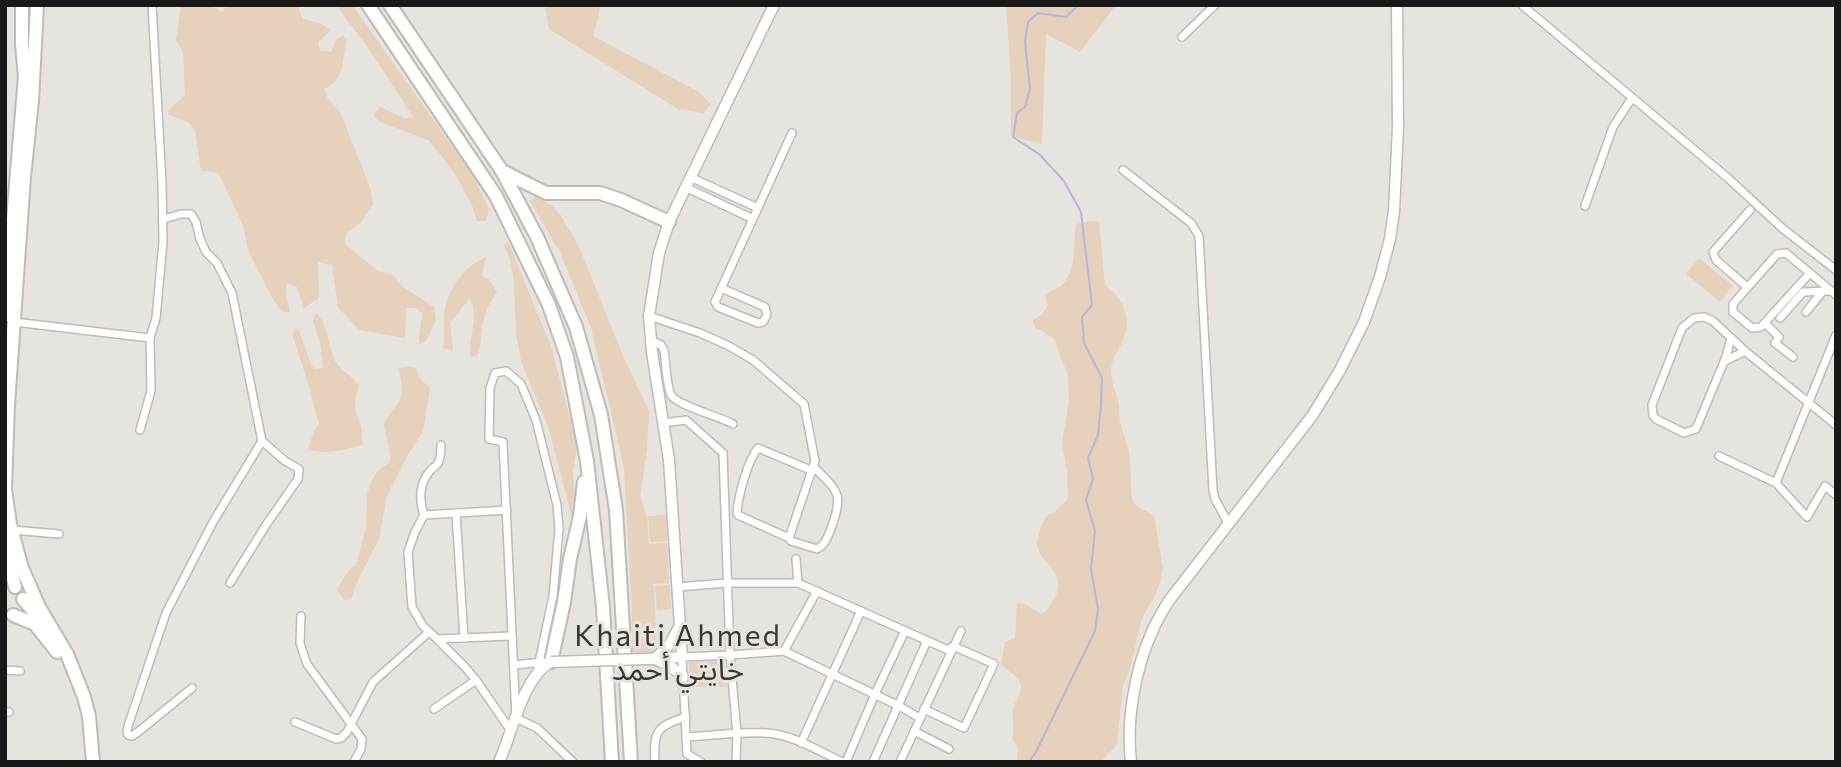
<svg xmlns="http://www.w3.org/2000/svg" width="1841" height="767" font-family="Commissioner,'Noto Sans Arabic',sans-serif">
  <rect width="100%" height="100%" fill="#e7e3de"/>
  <g fill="#e5d1bc">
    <path d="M181 5H210L222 12 228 5H297L303 19 319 23 331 30 318 42 320 51 331 52 336 40 343 35 347 42C340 63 347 78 324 89L328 99 340 112 370 187 373 204 361 222 346 234 345 244 378 271 393 275 403 287 434 307 436 320 426 341 419 345C418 333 422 325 422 313L416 308H406L405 338 359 330 338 307 332 265 318 262 319 298 304 308 297 287 287 284 286 294 290 312H282L274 301 248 251 244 228 219 174 213 172 201 171 195 130 189 123 168 114 169 110 185 95 183 52 176 40Z"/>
    <path d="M336 5H352L472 174 489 209 486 221H477L472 205 456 175 430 141 380 122 373 115 380 107 404 118H414L368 48Z"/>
    <path d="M545 5H598L600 10 593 36 697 91 711 104 703 113 678 109 549 29Z"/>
    <path d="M1006 5H1116L1080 52 1046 34 1042 144 1011 136V78Z"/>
    <path d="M536 197 551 205 560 214 580 249 623 356 649 411 647 451 640 496 647 517 649 544 667 543 669 583 652 584 654 587 657 654H631L632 609 624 470 618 441 591 328 560 252 530 201Z"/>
    <path d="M1092 221 1099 222 1105 285C1125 300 1133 321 1121 345 1116 354 1112 359 1111 370 1111 381 1115 390 1118 401 1120 407 1119 415 1120 422 1123 434 1128 445 1130 458 1131 467 1130 495 1133 501 1136 508 1148 511 1154 516L1163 568 1160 583 1154 597 1142 618 1130 669 1123 685 1117 745 1100 762H1017L1018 749 1012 739C1016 729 1011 721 1013 711 1013 705 1017 701 1019 695 1027 681 1011 673 1001 665L1005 642 1015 638 1017 604C1026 601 1033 610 1041 614 1047 612 1049 609 1052 603 1072 571 1037 564 1037 543 1038 536 1042 522 1046 517 1049 514 1053 513 1056 511 1060 507 1064 503 1068 499L1067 471 1062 443 1069 400 1068 374 1058 352 1055 340 1044 332 1035 328 1033 320 1043 314 1048 305 1045 296C1050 289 1057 290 1063 284 1077 268 1073 245 1076 224Z"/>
    <path d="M508 241 552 349 577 446 573 471 575 499 573 522 548 426 521 361 516 333 514 281 510 259 504 245Z"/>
    <path d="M486 257 482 276 489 279 497 292C491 300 486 309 484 319 480 331 482 342 478 355L471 357C467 338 481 316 469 299L450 323 453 351 443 348C445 335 442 322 445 309 447 295 459 275 471 266 475 262 481 260 486 257Z"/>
    <path d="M1699 258 1733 286 1720 302 1686 274Z"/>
    <path d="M316 313C329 324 327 345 335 361 340 370 353 376 359 386L356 395 355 409 361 426 363 444C345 451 326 454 308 450L313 433 319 424 307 380 293 337 294 328 298 329C304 343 307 356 314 369L323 368 320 342 313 322Z"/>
    <path d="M407 367 415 368 419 377 430 389 423 432 408 454 387 495 379 539 358 580 351 599 344 600 337 589 349 570 356 565 366 528 367 495 372 480 378 471 390 462C391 446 385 439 384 423 401 397 405 401 399 368Z"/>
    <path d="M666 515 667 541 650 542 648 516Z"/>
    <path d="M670 585 671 609 657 610 655 586Z"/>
    <path d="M727 660V687H690L689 662Z"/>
  </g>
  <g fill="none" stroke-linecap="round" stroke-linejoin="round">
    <path stroke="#b4b8de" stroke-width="2" d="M1029 762 1036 752 1095 631 1098 609 1091 569 1095 531 1086 500 1093 479 1088 458 1098 435 1101 404 1102 378 1084 343 1082 317 1092 305 1081 212 1064 181 1039 154 1013 137 1017 113 1025 107 1030 89 1025 42 1028 22 1038 13 1066 17 1078 5"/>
    <defs>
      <g id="street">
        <path d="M1522 5 1728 178 1782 228 1836 270"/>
        <path d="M1182 37 1215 5"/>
        <path d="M1123 170 1191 223 1199 236 1213 490 1215 499 1228 523"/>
        <path d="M690 177 758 208"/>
        <path d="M685 187 753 219"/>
        <path d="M1585 206 1613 127 1632 98"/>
        <path d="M164 219 181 214H191L196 222 200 239 206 252 217 263 232 293 262 441 285 461 299 469 298 479 266 525 230 583"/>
        <path d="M1810 273 1761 327 1752 328 1733 312V304L1777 254 1786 253 1836 295"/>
        <path d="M1747 287 1716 260 1713 252 1750 210"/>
        <path d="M721 288 765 307 767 315 763 322 758 323 718 307 715 302 792 133"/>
        <path d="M1806 312 1823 291"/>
        <path d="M649 316 700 333 729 346 753 360 804 404 815 461 789 538 791 541 817 549C826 544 828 536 832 526 844 492 837 491 814 467"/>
        <path d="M1780 318 1803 292 1831 291"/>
        <path d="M14 322 150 338"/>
        <path d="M1765 323 1779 337 1775 343 1793 357"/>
        <path d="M1731 338 1726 357 1696 429 1684 433 1656 419 1653 415 1652 405 1682 328 1694 318 1704 317 1713 321 1745 351 1836 425"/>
        <path d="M650 340 661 345 664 350C666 362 666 384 671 395 676 405 721 417 733 424"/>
        <path d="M1725 361 1745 351"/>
        <path d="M663 423 686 420 723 453 730 655 737 734 736 762"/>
        <path d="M140 430 151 391 150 338 156 318 163 242 162 182 152 5"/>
        <path d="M1719 456 1776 483 1807 517 1825 486 1836 495"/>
        <path d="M1776 483 1836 335"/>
        <path d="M507 510 424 515 415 532 408 552 412 607 423 626 437 639 512 636"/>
        <path d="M456 513 464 638"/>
        <path d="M424 515C419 501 419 483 430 471 432 468 437 466 438 463 441 458 441 450 441 445"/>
        <path d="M12 530 59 534"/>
        <path d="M789 538 738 515 737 513C738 496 748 460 758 448L813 471"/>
        <path d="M796 559 798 583"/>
        <path d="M677 587 727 583H798L948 650 953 646 994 664 964 728 924 709"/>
        <path d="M301 616 300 643 307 664 362 739 361 749 354 762"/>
        <path d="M437 639 465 667 476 680 511 731"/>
        <path d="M784 651 899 706 920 718"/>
        <path d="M514 665 543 662"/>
        <path d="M5 670 20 671"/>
        <path d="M537 672 553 596 559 529 557 505 536 420 521 384 506 371 495 373 490 388 489 439 503 442 516 718 537 728 573 762"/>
        <path d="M192 688 138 732 132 736 128 735 127 732 128 726 166 613 213 522 262 441"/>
        <path d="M434 709 476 680"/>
        <path d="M5 712H9"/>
        <path d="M295 722 336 739 341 738 347 732 373 682 429 632"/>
        <path d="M914 731 949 749"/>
        <path d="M686 737C712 736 751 730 775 734 798 738 821 752 842 762"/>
        <path d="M801 743 861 611"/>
        <path d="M655 762C653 731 657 726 686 717"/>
        <path d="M701 762 687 754 682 657 730 655 784 651 817 591"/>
        <path d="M846 762 875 694 905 631"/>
        <path d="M873 762 927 641"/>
        <path d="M900 762 961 631"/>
      </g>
      <g id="secondary">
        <path d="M679 627 670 644 655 659 670 666 683 676"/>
        <path d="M647 659 682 657 669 460 652 352 649 316 659 253 669 222 774 5"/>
        <path d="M499 762C512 734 523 676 551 662"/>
        <path d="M1131 762C1126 721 1135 669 1152 632 1156 622 1162 612 1168 602L1312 416 1339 372 1364 322 1380 277 1390 239 1394 211 1398 127 1397 5"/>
      </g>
      <g id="highway">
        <path d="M22 5V44L25 78"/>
        <path d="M37 5 32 101 24 177 8 405 5 489 10 524 22 568 39 607 67 654 84 697 89 716 93 762"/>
        <path d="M368 5 496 196 549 305 567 357 587 461 603 607 612 762"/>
        <path d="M390 5 502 171 537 237 576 327 601 415 616 510 631 762"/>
        <path d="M502 171 546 193H600L621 200 669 222"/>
        <path d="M5 316 25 76"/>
        <path d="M7 536 9 560 15 587"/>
        <path d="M23 599 41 620"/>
        <path d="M13 615 35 624 57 652"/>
        <path d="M551 662 564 602 570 559 580 516 584 482"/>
      </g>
    </defs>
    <use href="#street" stroke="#bfbbb6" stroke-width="10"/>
    <use href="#secondary" stroke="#bfbbb6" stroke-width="13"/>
    <use href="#highway" stroke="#bfbbb6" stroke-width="16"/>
    <use href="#street" stroke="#fff" stroke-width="7"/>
    <use href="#secondary" stroke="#fff" stroke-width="10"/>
    <use href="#highway" stroke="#fff" stroke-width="12"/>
    <defs>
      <path id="secondary-bridge" d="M551 662 647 659"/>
    </defs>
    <use href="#secondary-bridge" stroke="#bfbbb6" stroke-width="13" stroke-linecap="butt"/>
    <use href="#secondary-bridge" stroke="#fff" stroke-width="10"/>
  </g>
  <g text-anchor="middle" stroke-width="6" stroke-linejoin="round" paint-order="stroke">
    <g font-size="30" letter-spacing="2" fill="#3c3935" stroke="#e7e3de">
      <text x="678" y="646">Khaiti Ahmed<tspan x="678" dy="34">خايتي أحمد</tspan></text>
    </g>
  </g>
  <rect width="1841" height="767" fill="none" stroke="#1a1817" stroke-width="14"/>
</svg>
